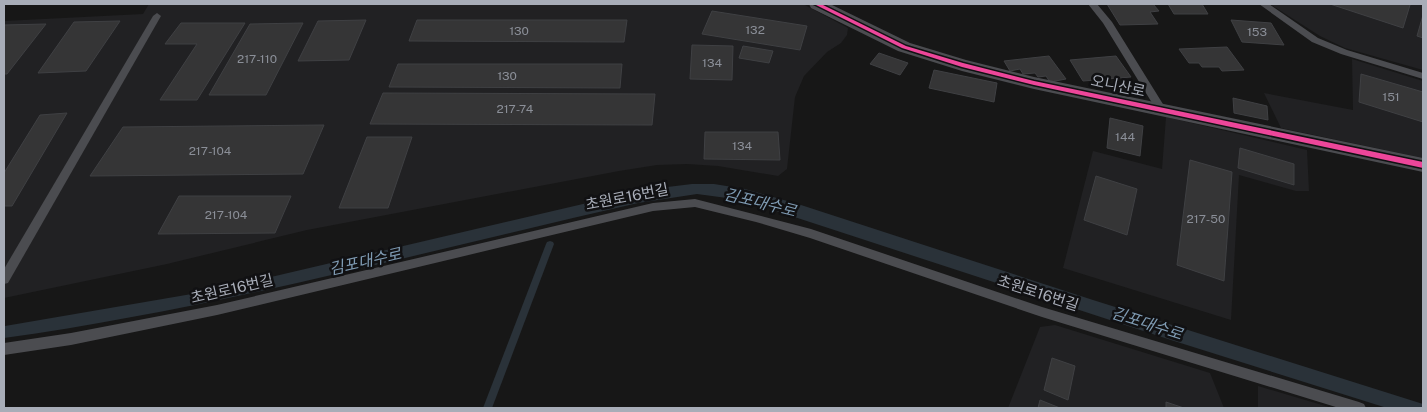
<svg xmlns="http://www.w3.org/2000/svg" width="1427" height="412" font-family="'Public Sans','Noto Sans KR',sans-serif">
  <rect width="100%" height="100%" fill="#171717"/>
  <g fill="#212123">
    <path d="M149 4H803L848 28 847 35 841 43 827 52 804 76 795 97 787 169 778 176 718 166 687 164 657 165 619 171 307 230 167 264 4 298V21L143 14Z"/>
    <path d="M1270 4H1423V70L1345 48 1320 36Z"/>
    <path d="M1352 59 1423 81V158L1281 128 1264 93 1353 110Z"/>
    <path d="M1166 117 1307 150 1309 191H1296L1239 175 1231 320 1063 268 1093 151 1162 169Z"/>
    <path d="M1055 325 1210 373 1224 408H1008L1040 327Z"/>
    <path d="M1258 386 1332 408H1258Z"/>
  </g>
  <path fill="#2a3239" d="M692 184H714L745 189 801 205 1093 300 1423 404V408H1387L1171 340 767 208 727 198 697 194 638 203C427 251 218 308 4 338L5 326 215 290 643 190Z"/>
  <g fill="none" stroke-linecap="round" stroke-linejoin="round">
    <path fill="#2a3239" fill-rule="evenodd" d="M550 241 553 242 554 244 492 408H483L546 244 547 242Z"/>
  </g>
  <g fill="#353536" stroke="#3f4043">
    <path d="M1107 4H1153L1159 11 1150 12 1158 24 1120 25Z"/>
    <path d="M1168 4H1208H1202L1208 14H1174Z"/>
    <path d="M1330 4H1408L1410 5 1403 28Z"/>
    <path d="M712 11 807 26 800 50 702 34Z"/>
    <path d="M1423 15V38L1417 36Z"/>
    <path d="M366 20 349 60 298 61 318 21Z"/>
    <path d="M417 20H627L624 42 409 41Z"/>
    <path d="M1231 20 1271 23 1284 45 1242 42Z"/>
    <path d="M120 21 86 71 38 73 74 22Z"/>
    <path d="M181 23H245L197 100H160L197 44H165Z"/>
    <path d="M303 23 266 95H209L250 24Z"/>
    <path d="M46 24 7 74H4V25Z"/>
    <path d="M692 45 733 46 732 80 690 79Z"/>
    <path d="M743 46 773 51 769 63 739 58Z"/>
    <path d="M1227 47 1244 70 1222 71 1219 67H1202L1199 63H1189L1179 49Z"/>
    <path d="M879 53 908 63 900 75 870 64Z"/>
    <path d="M1049 56 1066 79 1050 82 1046 76 1038 77 1035 73 1023 74 1020 69 1010 71 1004 61Z"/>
    <path d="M1116 56 1131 77 1083 81 1070 60Z"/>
    <path d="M398 64H622L620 88 389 87Z"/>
    <path d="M934 70 997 83 994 102 929 88Z"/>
    <path d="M1361 74 1423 92V122L1359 102Z"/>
    <path d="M383 93 655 94 652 125 370 124Z"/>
    <path d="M1233 98 1267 106 1268 120 1234 113Z"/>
    <path d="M67 113 12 206H4V173L40 115Z"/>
    <path d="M1110 118 1143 126 1140 156 1107 148Z"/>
    <path d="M324 125 303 174 90 176 123 127Z"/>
    <path d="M705 132H778L780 160 704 159Z"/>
    <path d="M367 137H412L388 208H339Z"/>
    <path d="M1240 148 1294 164V185L1238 168Z"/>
    <path d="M1190 160 1232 172 1224 281 1177 265Z"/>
    <path d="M1096 176 1137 189 1127 235 1084 220Z"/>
    <path d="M179 196H291L275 233 158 234Z"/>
    <path d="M1052 358 1075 366 1068 400 1044 390Z"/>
    <path d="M1040 400 1060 408H1038Z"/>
    <path d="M1166 402 1184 408H1166Z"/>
  </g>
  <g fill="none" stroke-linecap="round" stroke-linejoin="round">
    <g fill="#4b4c50" fill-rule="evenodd">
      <path d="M1088 4H1097L1112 22 1166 109 1165 111H1157L1103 23Z"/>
      <path d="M1259 4H1269L1318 38 1347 50 1423 73V79L1341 54 1312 42Z"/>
      <path d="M157 13 161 16 8 283 4 284V269L153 16Z"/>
      <path d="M695 199 811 229 1042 307 1359 402 1364 404 1366 408H1339L1042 317 810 238 756 222 695 207 653 211 217 315 71 345 4 355V343L71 333 217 305 653 203Z"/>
    </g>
    <path fill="#4b4c50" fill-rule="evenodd" d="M809 4H830L910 43 966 60 1034 77 1423 158V172L1034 89 962 71 898 51 811 8Z"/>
    <defs>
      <path id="cycleway" d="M814 4H821L906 46 963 63 1034 81 1423 162V168L1034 85 962 67 902 48Z"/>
    </defs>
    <use href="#cycleway" stroke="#111113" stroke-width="3"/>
    <use href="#cycleway" fill="#ed469a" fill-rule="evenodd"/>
  </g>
  <g text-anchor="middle" stroke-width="5" stroke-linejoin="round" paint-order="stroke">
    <g font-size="12" fill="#8b8f98">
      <text x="755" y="34">132</text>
      <text x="519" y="35">130</text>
      <text x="1257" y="36">153</text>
      <text x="257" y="63">217-110</text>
      <text x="712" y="67">134</text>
      <text x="507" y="80">130</text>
      <text x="1391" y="101">151</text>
      <text x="515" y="113">217-74</text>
      <text x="1125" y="141">144</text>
      <text x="742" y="150">134</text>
      <text x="210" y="155">217-104</text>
      <text x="226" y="219">217-104</text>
      <text x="1206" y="223">217-50</text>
    </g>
    <g font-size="15" fill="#a8adb8" stroke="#111113">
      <text transform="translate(1118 86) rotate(12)" y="5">오니산로</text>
      <text transform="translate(627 197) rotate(-11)" y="5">초원로16번길</text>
      <text transform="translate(232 289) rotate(-13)" y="5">초원로16번길</text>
      <text transform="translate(1038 293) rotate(18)" y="5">초원로16번길</text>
    </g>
    <g font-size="16" font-style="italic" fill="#7f9bb3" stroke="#111113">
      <text transform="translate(760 202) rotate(14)" y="6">김포대수로</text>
      <text transform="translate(365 261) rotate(-13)" y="6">김포대수로</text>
      <text transform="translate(1147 323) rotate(18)" y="6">김포대수로</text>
    </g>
  </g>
  <rect width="1427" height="412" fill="none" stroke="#a8adb8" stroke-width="10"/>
</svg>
